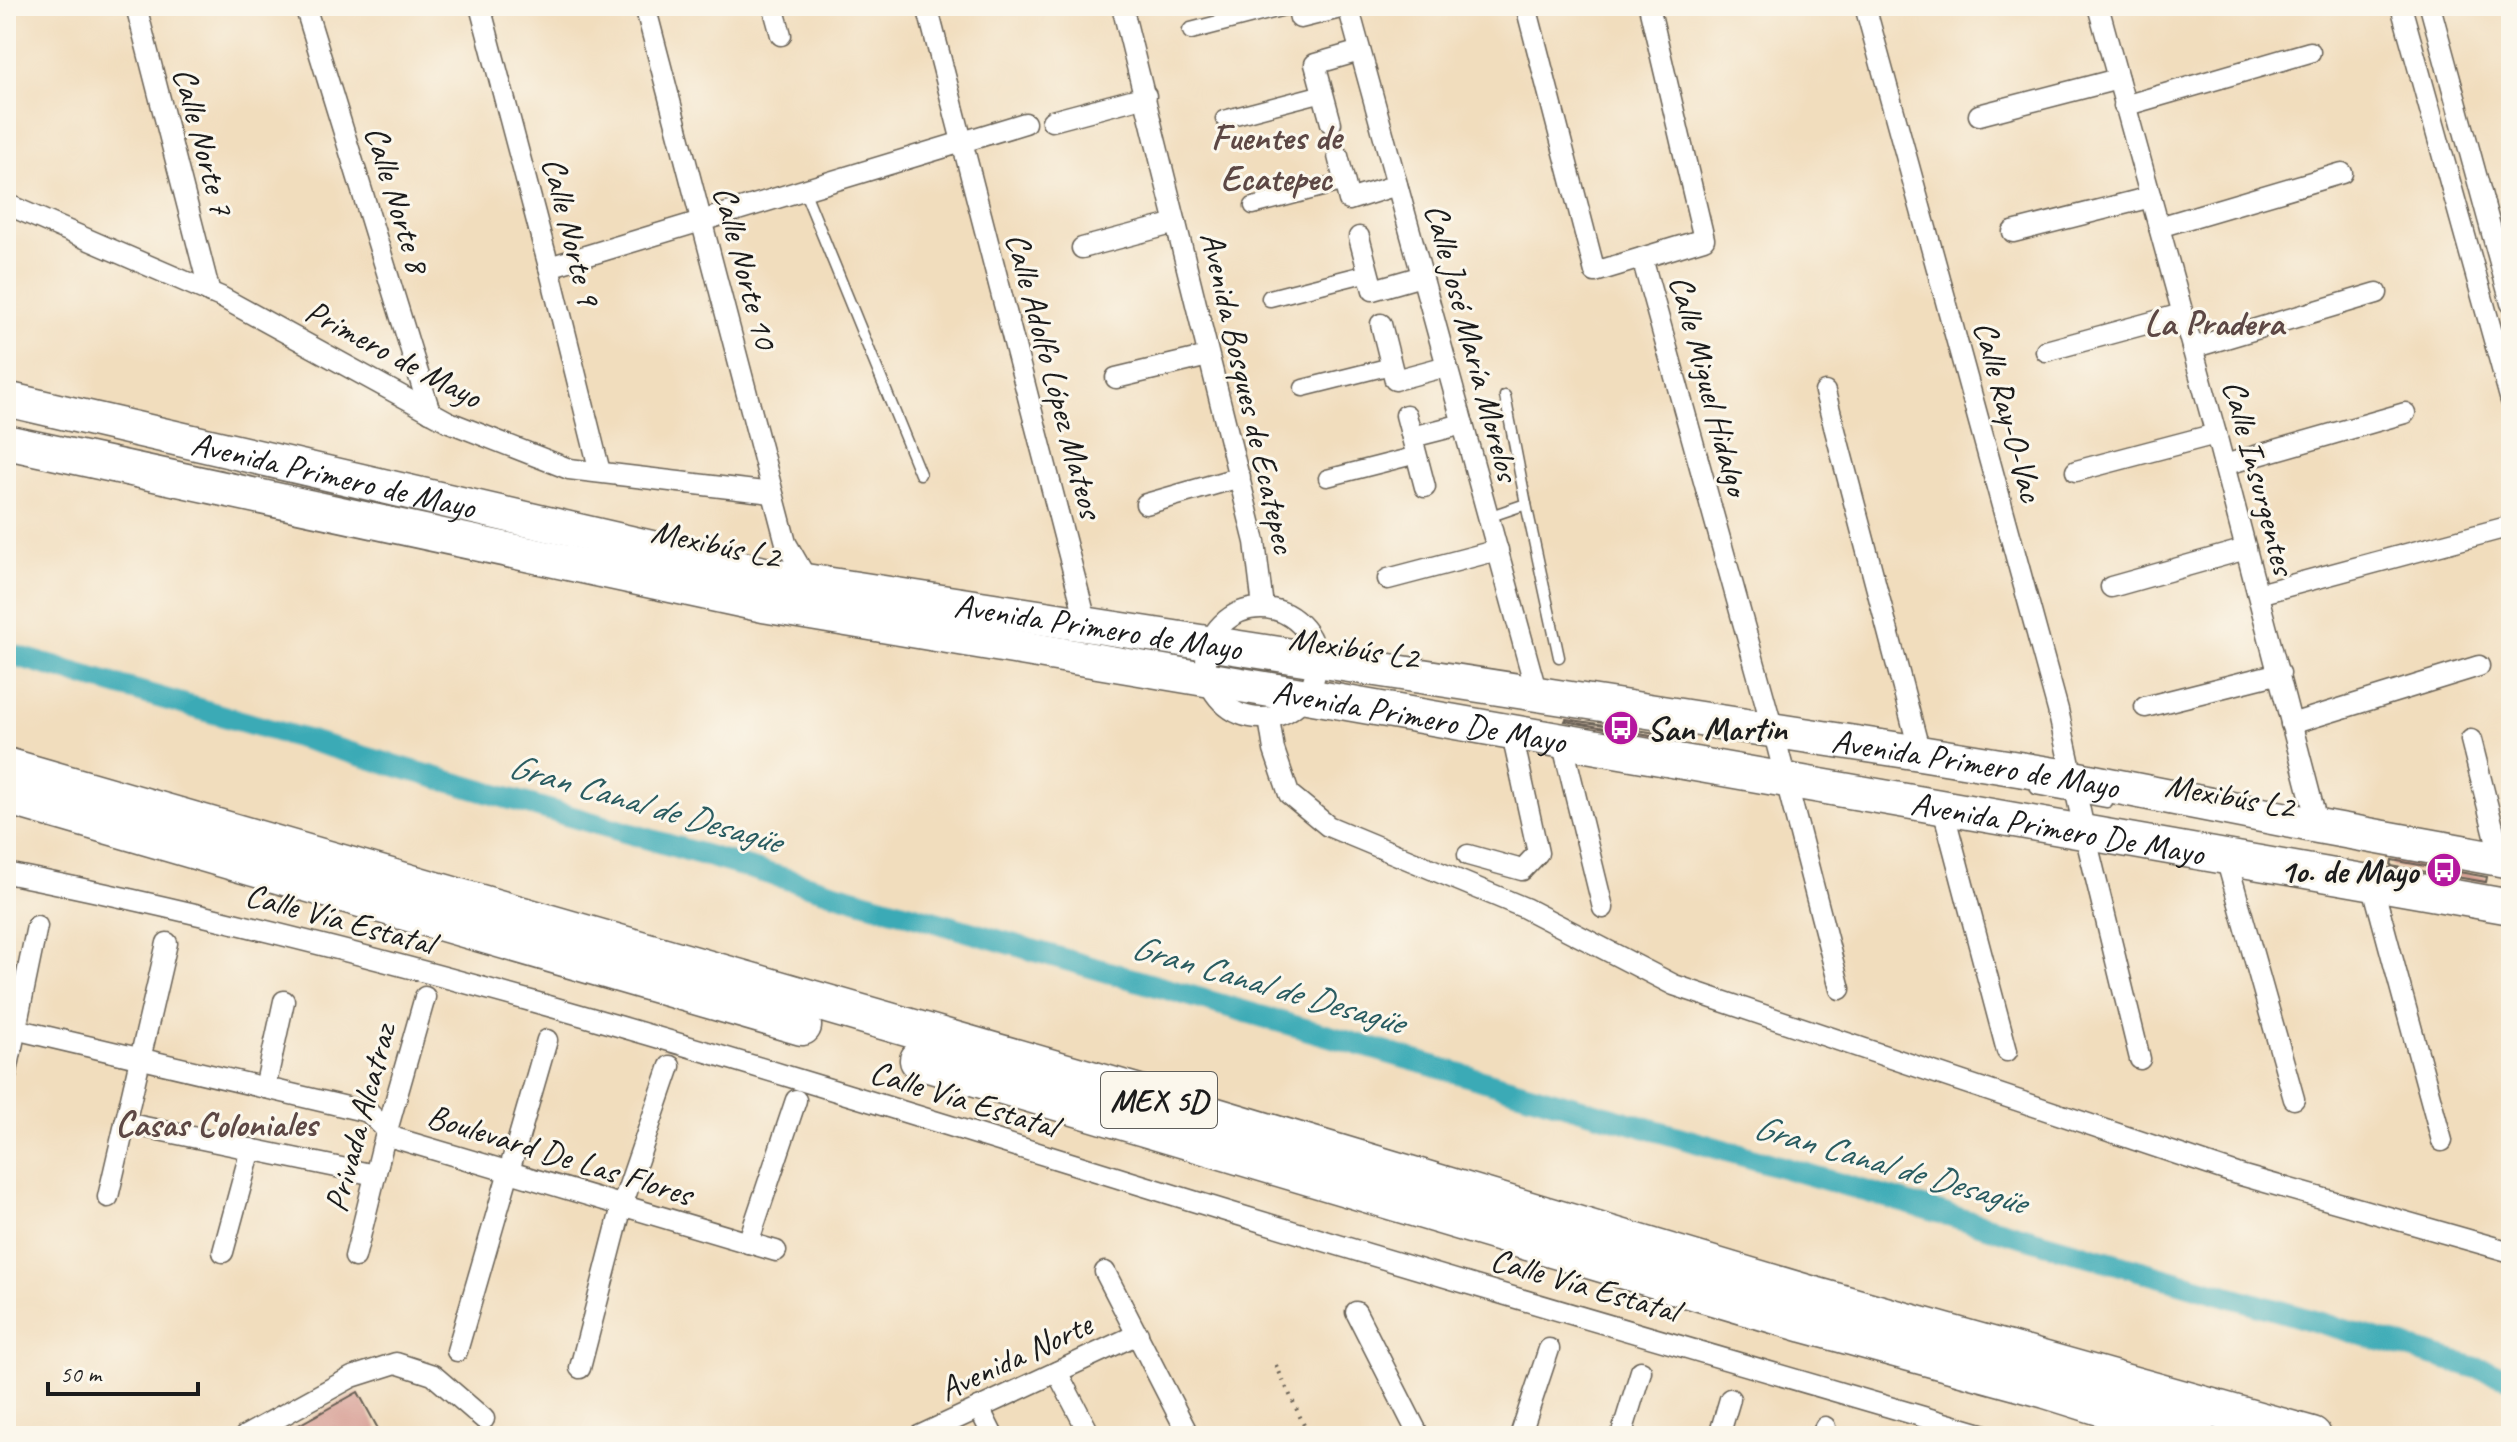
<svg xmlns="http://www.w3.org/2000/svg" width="2517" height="1442" font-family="Caveat,sans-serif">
  <rect width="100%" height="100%" fill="#fbf7ec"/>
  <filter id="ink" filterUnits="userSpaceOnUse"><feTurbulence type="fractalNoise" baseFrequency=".0125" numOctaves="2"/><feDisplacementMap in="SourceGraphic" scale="16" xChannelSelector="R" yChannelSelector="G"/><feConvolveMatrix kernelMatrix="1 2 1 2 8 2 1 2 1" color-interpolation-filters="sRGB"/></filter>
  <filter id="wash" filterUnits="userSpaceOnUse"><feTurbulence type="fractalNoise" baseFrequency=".006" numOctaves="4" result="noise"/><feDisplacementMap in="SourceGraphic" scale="32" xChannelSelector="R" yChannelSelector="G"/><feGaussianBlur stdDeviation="1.8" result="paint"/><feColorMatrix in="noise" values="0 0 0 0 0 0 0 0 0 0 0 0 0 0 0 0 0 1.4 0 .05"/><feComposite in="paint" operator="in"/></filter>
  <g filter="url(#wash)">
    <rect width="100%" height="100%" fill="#f1ddbd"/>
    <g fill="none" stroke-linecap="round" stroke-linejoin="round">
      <path stroke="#3aaab6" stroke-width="22" d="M6 653 2511 1378"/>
    </g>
    <g id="blocks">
      <g fill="#d59a90">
        <path d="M1566 719 1663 734 1662 738 1565 721Z"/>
        <path d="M2392 860 2487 877 2486 882 2391 866Z"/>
        <path d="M358 1392 382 1436H279Z"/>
      </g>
    </g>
  </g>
  <g filter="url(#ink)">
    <use href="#blocks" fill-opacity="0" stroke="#676054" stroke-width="2"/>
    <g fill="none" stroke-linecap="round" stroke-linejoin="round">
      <defs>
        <g id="service">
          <path d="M804 190 920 474"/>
          <path d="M1505 396 1526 504"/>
          <path d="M1488 517 1526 504 1559 657"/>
          <path d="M2036 789 2107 802"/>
        </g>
        <g id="pedestrian">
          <path d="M1191 31 1288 6"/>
          <path d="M1224 119 1323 93"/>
          <path d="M1253 206 1345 182"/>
          <path d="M1270 298 1368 273"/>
          <path d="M1303 388 1391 366"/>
          <path d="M1327 478 1417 455"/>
        </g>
        <g id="minor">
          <path d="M136 6 210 293"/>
          <path d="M305 6 430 412"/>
          <path d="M480 6 549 267 600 472"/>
          <path d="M645 6 786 543 810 585"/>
          <path d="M773 6 781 35"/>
          <path d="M927 6 1087 625"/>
          <path d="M1122 6 1255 542 1263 607"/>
          <path d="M1297 6 1300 18 1348 6"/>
          <path d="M1348 6 1537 694"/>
          <path d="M1526 6 1595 272 1704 239 1649 6"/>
          <path d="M1865 6 2058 710 2085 834 2140 1059"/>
          <path d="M2098 6 2216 434 2318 826"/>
          <path d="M2401 6 2511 401"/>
          <path d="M2430 6 2511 303"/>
          <path d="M2124 106 2310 52"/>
          <path d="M1979 115 2118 79"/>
          <path d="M1052 121 1146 96"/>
          <path d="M1331 123 1315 64 1360 51"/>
          <path d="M1338 156 1349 200 1397 185"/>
          <path d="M6 204 221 297 449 422 569 469 772 493"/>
          <path d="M2159 227 2342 173"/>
          <path d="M2013 232 2151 197"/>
          <path d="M1359 237 1373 290 1422 276"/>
          <path d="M1082 248 1176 223"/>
          <path d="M1642 258 1773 730 1840 989"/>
          <path d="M549 267 1025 123"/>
          <path d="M1381 324 1395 380 1447 366"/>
          <path d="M2192 348 2377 293"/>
          <path d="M2046 351 2182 314"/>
          <path d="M1116 378 1208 356"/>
          <path d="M1825 392 1920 753"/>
          <path d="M1406 415 1425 487"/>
          <path d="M1412 437 1463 424"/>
          <path d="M2224 465 2405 413"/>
          <path d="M2076 471 2216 434"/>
          <path d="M1146 504 1240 477"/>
          <path d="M1388 579 1498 550"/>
          <path d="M2111 587 2246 549"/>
          <path d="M2258 594 2511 526"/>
          <circle cx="1261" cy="663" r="55"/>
          <path d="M2145 707 2280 673"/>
          <path d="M1269 718 1274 750 1289 794 1328 826 1525 908 1674 985 2237 1174 2511 1252"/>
          <path d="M2291 724 2479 666"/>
          <path d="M2471 740 2501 859"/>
          <path d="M1562 741 1603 908"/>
          <path d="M1943 809 2007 1051"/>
          <path d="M1468 855 1522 870 1538 853 1515 748 1517 734"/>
          <path d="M2226 858 2294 1099"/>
          <path d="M6 873C385 948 756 1066 1125 1180 1412 1269 1701 1352 1989 1436"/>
          <path d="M2372 883 2442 1141"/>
          <path d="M6 1027 368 1112 395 1138 776 1251"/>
          <path d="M6 1076 37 926"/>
          <path d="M265 1088 284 1001"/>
          <path d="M125 1123 375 1175"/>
          <path d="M108 1197 167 943"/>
          <path d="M748 1243 796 1100"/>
          <path d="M223 1252 251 1149"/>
          <path d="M355 1257 382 1148 425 997"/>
          <path d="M1105 1272 1189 1436"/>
          <path d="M1356 1312 1419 1436"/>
          <path d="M457 1351 547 1040"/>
          <path d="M580 1368 622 1206 670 1066"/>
          <path d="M1057 1372 1087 1429"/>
          <path d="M979 1408 993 1436"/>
          <path d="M245 1436 352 1377 396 1363 433 1375 484 1419"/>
          <path d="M919 1436 1138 1334"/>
          <path d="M1520 1436 1549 1349"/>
          <path d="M1621 1436 1641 1371"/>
          <path d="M1719 1436 1730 1399"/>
          <path d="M1822 1436 1825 1427"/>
        </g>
        <g id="trunk">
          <path id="s1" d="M6 399 773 576 1920 753 2073 778 2318 826 2511 861"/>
          <path id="s2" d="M6 442 763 605 1307 696 2511 907"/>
        </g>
        <g id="motorway">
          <path d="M6 767 1146 1096 1810 1295 2312 1436"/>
          <path d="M6 795 802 1026"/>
          <path d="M919 1060 1804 1323 2046 1389 2196 1436"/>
        </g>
      </defs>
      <use href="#service" stroke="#676054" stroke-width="13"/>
      <use href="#pedestrian" stroke="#676054" stroke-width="19"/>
      <use href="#minor" stroke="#676054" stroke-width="23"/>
      <use href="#trunk" stroke="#676054" stroke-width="37"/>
      <use href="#motorway" stroke="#676054" stroke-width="41"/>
      <path stroke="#676054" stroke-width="4" stroke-dasharray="2 6" stroke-linecap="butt" d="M1276 1365 1309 1436"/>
      <use href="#service" stroke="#fff" stroke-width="10"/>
      <use href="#pedestrian" stroke="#fff" stroke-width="16"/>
      <use href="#minor" stroke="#fff" stroke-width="20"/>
      <use href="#trunk" stroke="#fff" stroke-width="34"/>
      <use href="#motorway" stroke="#fff" stroke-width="38"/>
    </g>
  </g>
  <defs>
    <symbol id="bus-disc" viewBox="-11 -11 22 22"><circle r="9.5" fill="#b5179e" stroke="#fbf7ec"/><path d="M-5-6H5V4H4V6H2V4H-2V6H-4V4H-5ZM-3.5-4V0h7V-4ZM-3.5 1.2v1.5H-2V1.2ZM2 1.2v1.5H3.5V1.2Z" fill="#fff"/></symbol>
  </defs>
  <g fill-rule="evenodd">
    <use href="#bus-disc" x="1601" y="708" width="40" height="40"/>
    <use href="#bus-disc" x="2424" y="850" width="40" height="40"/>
  </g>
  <g text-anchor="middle" stroke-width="6" stroke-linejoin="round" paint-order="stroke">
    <rect fill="#fbf7ec" stroke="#5f5e5a" stroke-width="2" x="1101" y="1072" width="116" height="56" rx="6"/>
    <g font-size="32" font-weight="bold" fill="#1c1c1c">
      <text x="1159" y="1111">MEX 5D</text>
    </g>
    <g font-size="34" fill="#1c1c1c" stroke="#fbf7ec">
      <text transform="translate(204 141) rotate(75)" y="12">Calle Norte 7</text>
      <text transform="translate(398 199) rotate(73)" y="12">Calle Norte 8</text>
      <text transform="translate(572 231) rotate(76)" y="12">Calle Norte 9</text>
      <text transform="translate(746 267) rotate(75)" y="12">Calle Norte 10</text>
      <text transform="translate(1473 342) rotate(75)" y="12">Calle José María Morelos</text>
      <text transform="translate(394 353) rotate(28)" y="12">Primero de Mayo</text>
      <text transform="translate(1055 375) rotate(75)" y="12">Calle Adolfo López Mateos</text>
      <text transform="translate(1710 385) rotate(75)" y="12">Calle Miguel Hidalgo</text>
      <text transform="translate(1249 392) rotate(77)" y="12">Avenida Bosques de Ecatepec</text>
      <text transform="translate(2009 411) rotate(75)" y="12">Calle Ray-O-Vac</text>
      <text dy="12" stroke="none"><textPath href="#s1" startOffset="336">Avenida Primero de Mayo</textPath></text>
      <text transform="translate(2260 477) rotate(75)" y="12">Calle Insurgentes</text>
      <text transform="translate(716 543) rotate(12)" y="12">Mexibús L2</text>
      <text dy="12" stroke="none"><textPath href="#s1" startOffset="1116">Avenida Primero de Mayo</textPath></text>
      <text transform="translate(1354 647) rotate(9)" y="12">Mexibús L2</text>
      <text dy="12" stroke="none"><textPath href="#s2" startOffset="1440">Avenida Primero De Mayo</textPath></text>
      <text dy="12" stroke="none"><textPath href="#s1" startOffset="2004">Avenida Primero de Mayo</textPath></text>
      <text transform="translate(2230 795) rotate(10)" y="12">Mexibús L2</text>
      <text dy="12" stroke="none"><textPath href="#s2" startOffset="2088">Avenida Primero De Mayo</textPath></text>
      <text transform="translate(340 918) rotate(15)" y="12">Calle Vía Estatal</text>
      <text transform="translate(964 1098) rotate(17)" y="12">Calle Vía Estatal</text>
      <text transform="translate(359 1118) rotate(-75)" y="12">Privada Alcatraz</text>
      <text transform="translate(560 1154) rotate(17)" y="12">Boulevard De Las Flores</text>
      <text transform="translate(1585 1284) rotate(16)" y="12">Calle Vía Estatal</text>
      <text transform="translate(1015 1356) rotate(-25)" y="12">Avenida Norte</text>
    </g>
    <g font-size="34" font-weight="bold" fill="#1c1c1c" stroke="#fbf7ec" text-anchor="start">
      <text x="1647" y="740">San Martin</text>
      <text x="2418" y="882" text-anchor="end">1o. de Mayo</text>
    </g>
    <g font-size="36" font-weight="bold" fill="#5d4845" stroke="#fbf7ec">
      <text x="1276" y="149">Fuentes de<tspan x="1276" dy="41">Ecatepec</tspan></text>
      <text x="2214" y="335">La Pradera</text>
      <text x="216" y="1136">Casas Coloniales</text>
    </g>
    <g font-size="36" font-style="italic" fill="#2a5c61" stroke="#fbf7ec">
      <text transform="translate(645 802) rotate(16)" y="13">Gran Canal de Desagüe</text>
      <text transform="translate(1268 983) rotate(16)" y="13">Gran Canal de Desagüe</text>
      <text transform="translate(1890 1163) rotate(16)" y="13">Gran Canal de Desagüe</text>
    </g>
  </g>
  <rect width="2517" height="1442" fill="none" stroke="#fbf7ec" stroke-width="32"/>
  <path d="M48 1382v12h150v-12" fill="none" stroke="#1c1c1c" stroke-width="4"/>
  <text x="60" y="1382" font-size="24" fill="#1c1c1c" stroke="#fbf7ec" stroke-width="6" paint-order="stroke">50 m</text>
</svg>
